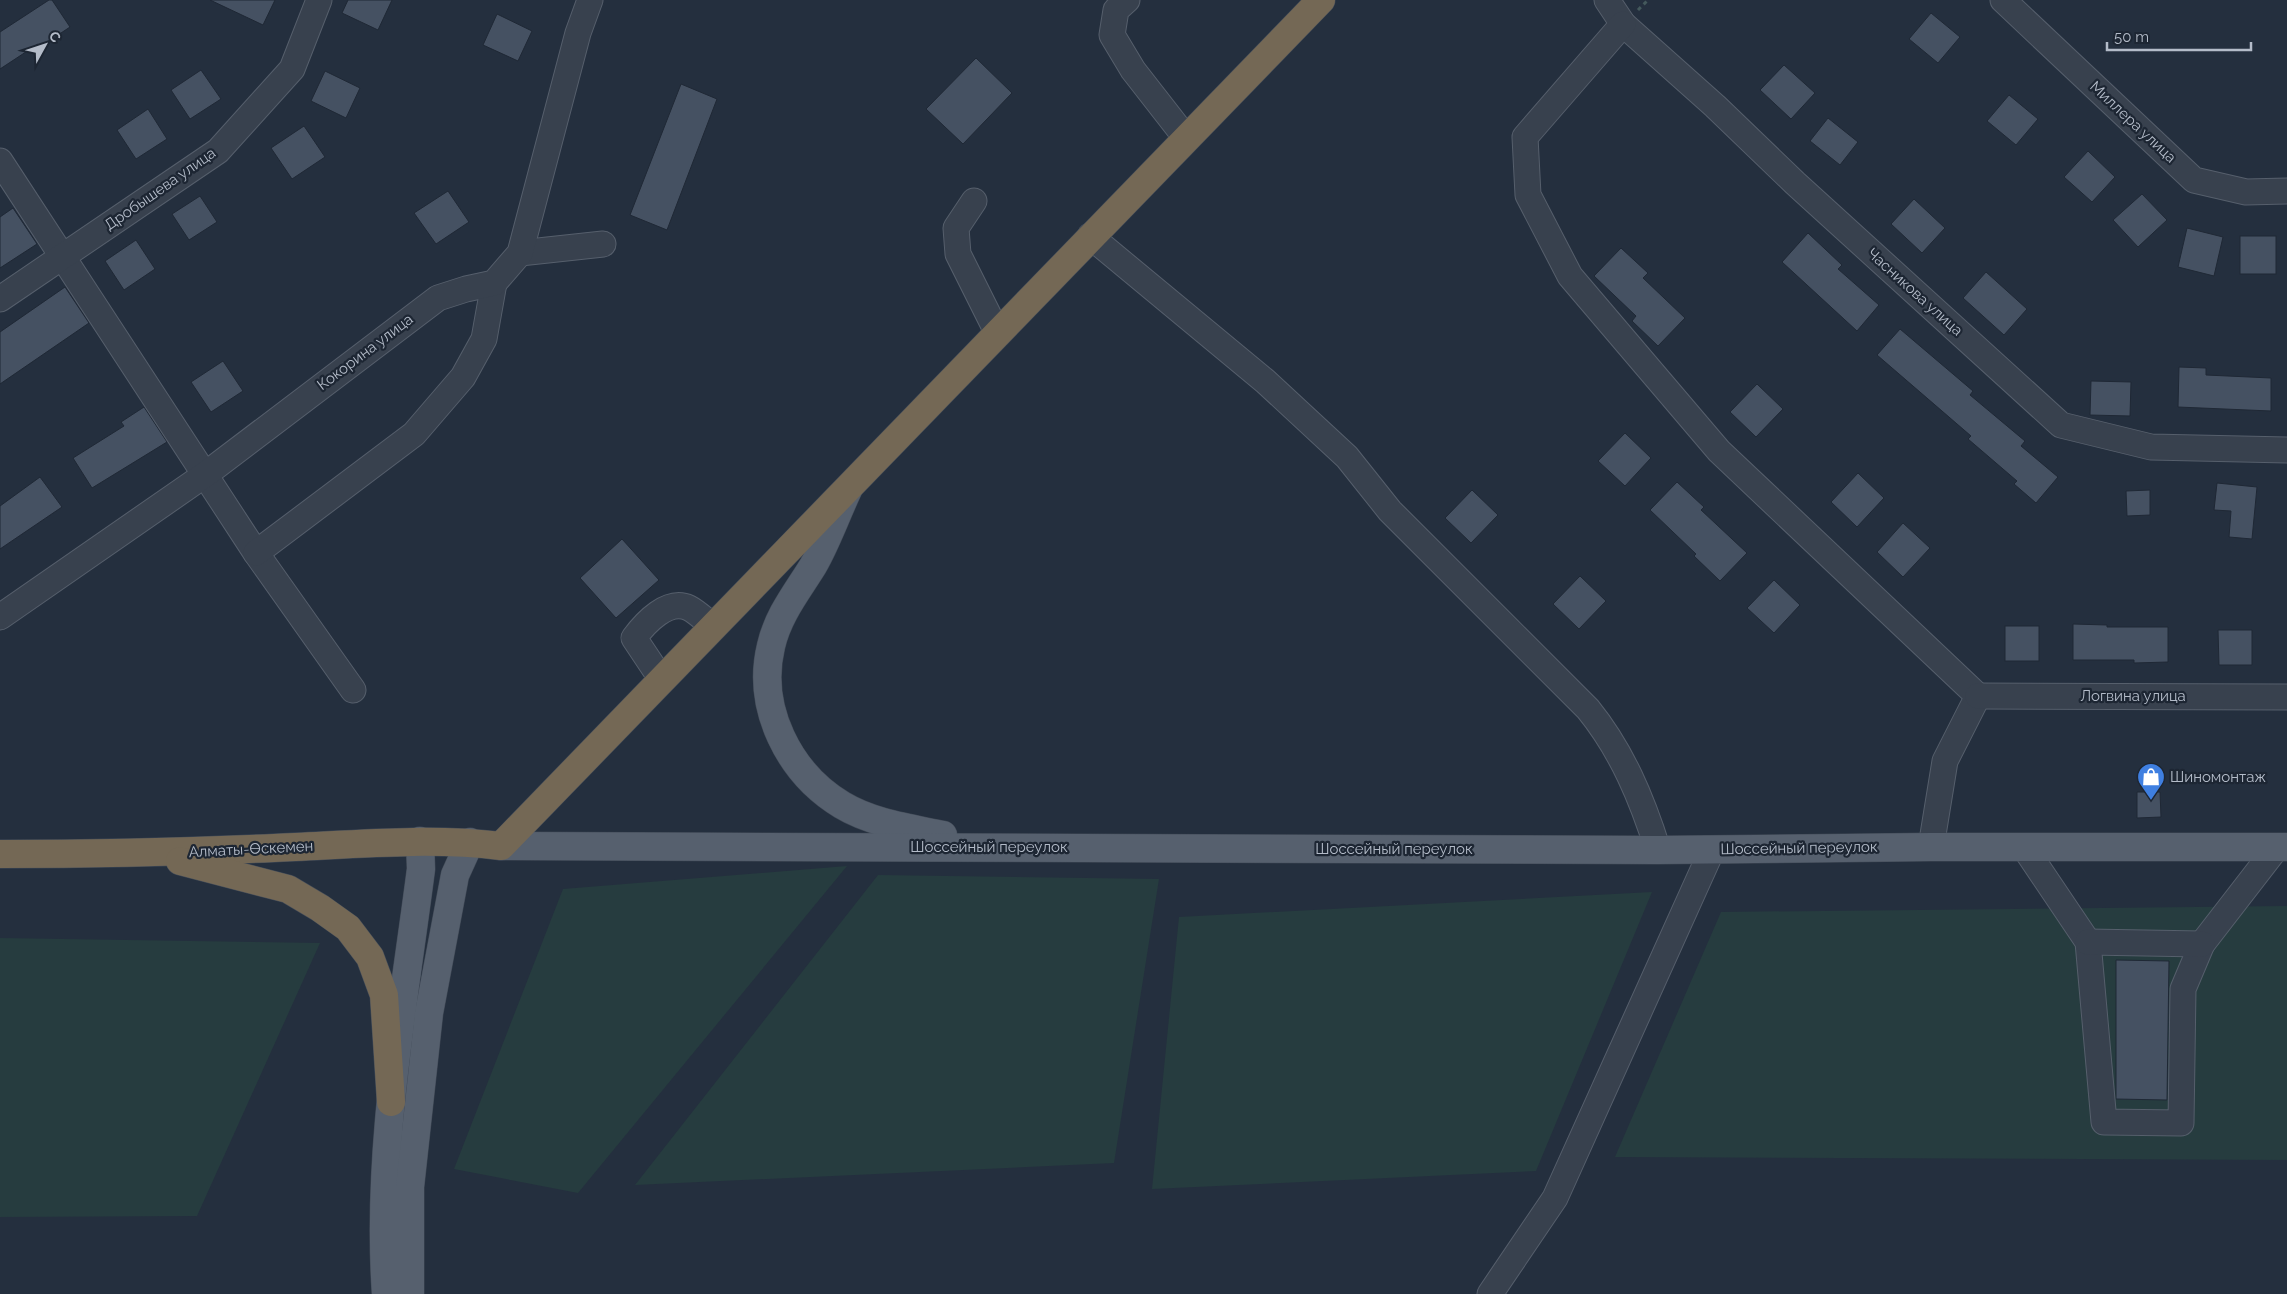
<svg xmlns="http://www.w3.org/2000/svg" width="2287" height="1294" font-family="Raleway,sans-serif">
  <rect width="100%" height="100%" fill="#242f3e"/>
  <g fill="#263c3f">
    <path d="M847 866 578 1193 454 1169 563 889Z"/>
    <path d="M878 875 1159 879 1114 1163 635 1185Z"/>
    <path d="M1652 892 1536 1171 1152 1189 1179 917Z"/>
    <path d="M2287 906V1160L1615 1157 1721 912Z"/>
    <path d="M0 938 320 943 197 1216 0 1217Z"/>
  </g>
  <g fill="#455162" stroke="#1f2835">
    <path d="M49 0H52L70 27 40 47 38 44 0 69V32Z"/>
    <path d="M210 0H275L263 25Z"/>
    <path d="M348 0H392L378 30 342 13Z"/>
    <path d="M1931 13 1960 37 1938 63 1909 39Z"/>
    <path d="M497 14 532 31 518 61 483 45Z"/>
    <path d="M976 58 1012 93 963 144 926 109Z"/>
    <path d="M1784 65 1815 93 1791 119 1760 90Z"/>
    <path d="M201 70 221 99 190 119 171 90Z"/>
    <path d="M325 71 360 88 346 118 311 101Z"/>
    <path d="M681 84 717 99 667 230 630 215Z"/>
    <path d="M2009 95 2038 119 2016 145 1987 121Z"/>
    <path d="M148 109 167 139 136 159 117 130Z"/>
    <path d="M1828 118 1858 142 1840 165 1810 141Z"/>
    <path d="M304 126 325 157 292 179 271 148Z"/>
    <path d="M2088 151 2115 177 2092 202 2064 177Z"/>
    <path d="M448 191 469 222 436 244 414 213Z"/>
    <path d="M2142 194 2167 220 2138 247 2113 220Z"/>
    <path d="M200 196 217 222 189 240 172 214Z"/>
    <path d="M1914 199 1945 228 1922 253 1891 224Z"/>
    <path d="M13 208 37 244 0 268V217Z"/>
    <path d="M2187 228 2223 237 2214 276 2178 267Z"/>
    <path d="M1808 233 1842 265 1838 269 1879 305 1857 331 1782 262Z"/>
    <rect x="2240" y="236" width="36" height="38"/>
    <path d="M136 240 155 269 124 290 105 261Z"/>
    <path d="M1621 248 1648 273 1643 278 1685 318 1658 346 1632 321 1636 316 1594 276Z"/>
    <path d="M1986 272 2027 309 2004 335 1963 298Z"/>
    <path d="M65 287 89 323 0 384V332Z"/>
    <path d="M1900 329 1973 391 1970 395 2025 441 2021 446 2058 477 2036 503 2014 484 2017 481 1968 439 1971 436 1877 355Z"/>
    <path d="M223 361 243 391 211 412 191 382Z"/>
    <path d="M2179 367 2206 368V375L2271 378V411L2178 407Z"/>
    <path d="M2091 381 2131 382 2130 416 2090 415Z"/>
    <path d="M1757 384 1783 409 1756 437 1730 412Z"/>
    <path d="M144 407 167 442 92 488 73 458 124 426 121 422Z"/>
    <path d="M1625 433 1651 458 1625 486 1598 461Z"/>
    <path d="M1858 473 1884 498 1857 527 1831 502Z"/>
    <path d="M40 477 62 507 0 549V506Z"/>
    <path d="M1677 482 1704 507 1701 510 1747 553 1720 581 1694 556 1696 554 1650 510Z"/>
    <path d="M2217 483 2257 487 2252 539 2229 537 2231 511 2214 510Z"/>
    <path d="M1472 490 1498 515 1471 543 1445 518Z"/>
    <path d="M2150 490V515L2127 516 2126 491Z"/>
    <path d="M1903 523 1930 548 1903 577 1877 552Z"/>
    <path d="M622 539 659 580 616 618 580 578Z"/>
    <path d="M1580 576 1606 601 1579 629 1553 604Z"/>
    <path d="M1774 580 1800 605 1774 633 1747 608Z"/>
    <path d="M2073 624 2107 625V627H2168V662L2134 663V660H2073Z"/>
    <rect x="2005" y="626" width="34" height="35"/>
    <path d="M2218 630H2252V665H2219Z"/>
    <path d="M2137 792H2160L2161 817 2137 818Z"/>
    <path d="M2116 960 2169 961 2167 1100 2116 1099Z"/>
  </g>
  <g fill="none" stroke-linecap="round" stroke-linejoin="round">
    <defs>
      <g id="minor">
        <path d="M1127 0 1116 10 1112 35 1133 70 1186 138"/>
        <path d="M1607 0 1623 24 1715 106 1795 183 2061 425 2151 447 2287 450"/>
        <path d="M2003 0 2194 180 2246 192 2287 191"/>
        <path d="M1623 24 1525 137 1528 195 1570 276 1719 451 1978 696 1945 761 1931 847"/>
        <path d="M0 161 256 553 353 690"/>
        <path d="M974 201 956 228 958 254 997 332"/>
        <path d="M1090 236 1265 381 1347 457 1390 511 1588 709C1622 751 1642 799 1658 850"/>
        <path d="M520 253 603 244"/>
        <path d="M0 299 218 151 292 69 319 0"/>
        <path d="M256 553 414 434 463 377 484 339 494 283"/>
        <path d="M0 617 206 474 438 298 466 289 494 283 520 253 578 33 590 0"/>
        <path d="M662 680 634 638C645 623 668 598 689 608 697 612 706 621 714 627"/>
        <path d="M1978 696 2287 697"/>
        <path d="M2024 847 2088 942 2104 1122 2181 1123 2183 989 2202 944 2277 847"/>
        <path d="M2088 942 2202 944"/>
        <path d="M1490 1294 1555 1198 1712 850"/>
      </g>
      <g id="major">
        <path d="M848 490C836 515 827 542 813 566 797 592 778 615 771 646 756 708 789 773 842 805 872 823 909 828 943 835"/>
        <path d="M501 846 1658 850 1931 847H2287"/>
        <path d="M386 1294C376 1152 403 1009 421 869L420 841"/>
        <path d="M410 1294V1187L429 1013 455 875 470 842"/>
      </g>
      <g id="highway">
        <path d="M0 854C91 854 182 852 274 848 349 845 426 837 501 846L1321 0"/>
        <path d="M180 861 288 889 320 908 348 928 370 957 384 995 391 1102"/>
      </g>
    </defs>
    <use href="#minor" stroke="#565f6c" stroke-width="27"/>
    <use href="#major" stroke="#414a57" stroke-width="29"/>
    <use href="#highway" stroke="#434c59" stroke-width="29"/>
    <path stroke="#44595c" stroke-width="3" stroke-dasharray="4 4" stroke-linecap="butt" d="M1638 10 1648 0"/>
    <use href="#minor" stroke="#38414e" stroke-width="25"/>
    <use href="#major" stroke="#56606e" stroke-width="28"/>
    <use href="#highway" stroke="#746855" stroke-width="28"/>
  </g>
  <defs>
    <symbol id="shop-pin" viewBox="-11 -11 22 30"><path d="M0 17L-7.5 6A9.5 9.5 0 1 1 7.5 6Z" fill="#3f7fe0" stroke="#1d2633"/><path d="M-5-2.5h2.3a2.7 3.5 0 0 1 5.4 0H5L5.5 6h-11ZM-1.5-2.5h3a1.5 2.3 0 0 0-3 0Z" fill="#fff"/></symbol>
  </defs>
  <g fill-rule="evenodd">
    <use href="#shop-pin" x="2135" y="761" width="32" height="43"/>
  </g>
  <g text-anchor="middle" stroke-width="4.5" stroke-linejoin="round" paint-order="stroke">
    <g font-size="15" fill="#b4bcc9" stroke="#1d2633">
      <text transform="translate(2133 122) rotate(43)" y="5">Миллера улица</text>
      <text transform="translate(160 189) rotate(-35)" y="5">Дробышева улица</text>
      <text transform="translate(1915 292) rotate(42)" y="5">Часникова улица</text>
      <text transform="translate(365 352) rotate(-37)" y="5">Кокорина улица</text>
      <text x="2133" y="701">Логвина улица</text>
      <text x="989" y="852">Шоссейный переулок</text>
      <text transform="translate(1799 848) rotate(-1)" y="5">Шоссейный переулок</text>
      <text transform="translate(251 849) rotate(-3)" y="5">Алматы-Өскемен</text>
      <text x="1394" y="854">Шоссейный переулок</text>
    </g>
    <g font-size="15" fill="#b4bcc9" stroke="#1d2633" text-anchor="start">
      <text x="2170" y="782">Шиномонтаж</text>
    </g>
  </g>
  <g transform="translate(45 45) rotate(50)" stroke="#1d2633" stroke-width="4" paint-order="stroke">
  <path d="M0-4L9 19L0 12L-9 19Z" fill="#b4bcc9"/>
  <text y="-8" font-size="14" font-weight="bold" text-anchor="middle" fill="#b4bcc9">С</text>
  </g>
  <path d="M2107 42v8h144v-8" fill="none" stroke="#b4bcc9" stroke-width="2.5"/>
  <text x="2114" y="42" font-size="15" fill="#b4bcc9" stroke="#1d2633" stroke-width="4" paint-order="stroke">50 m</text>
</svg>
